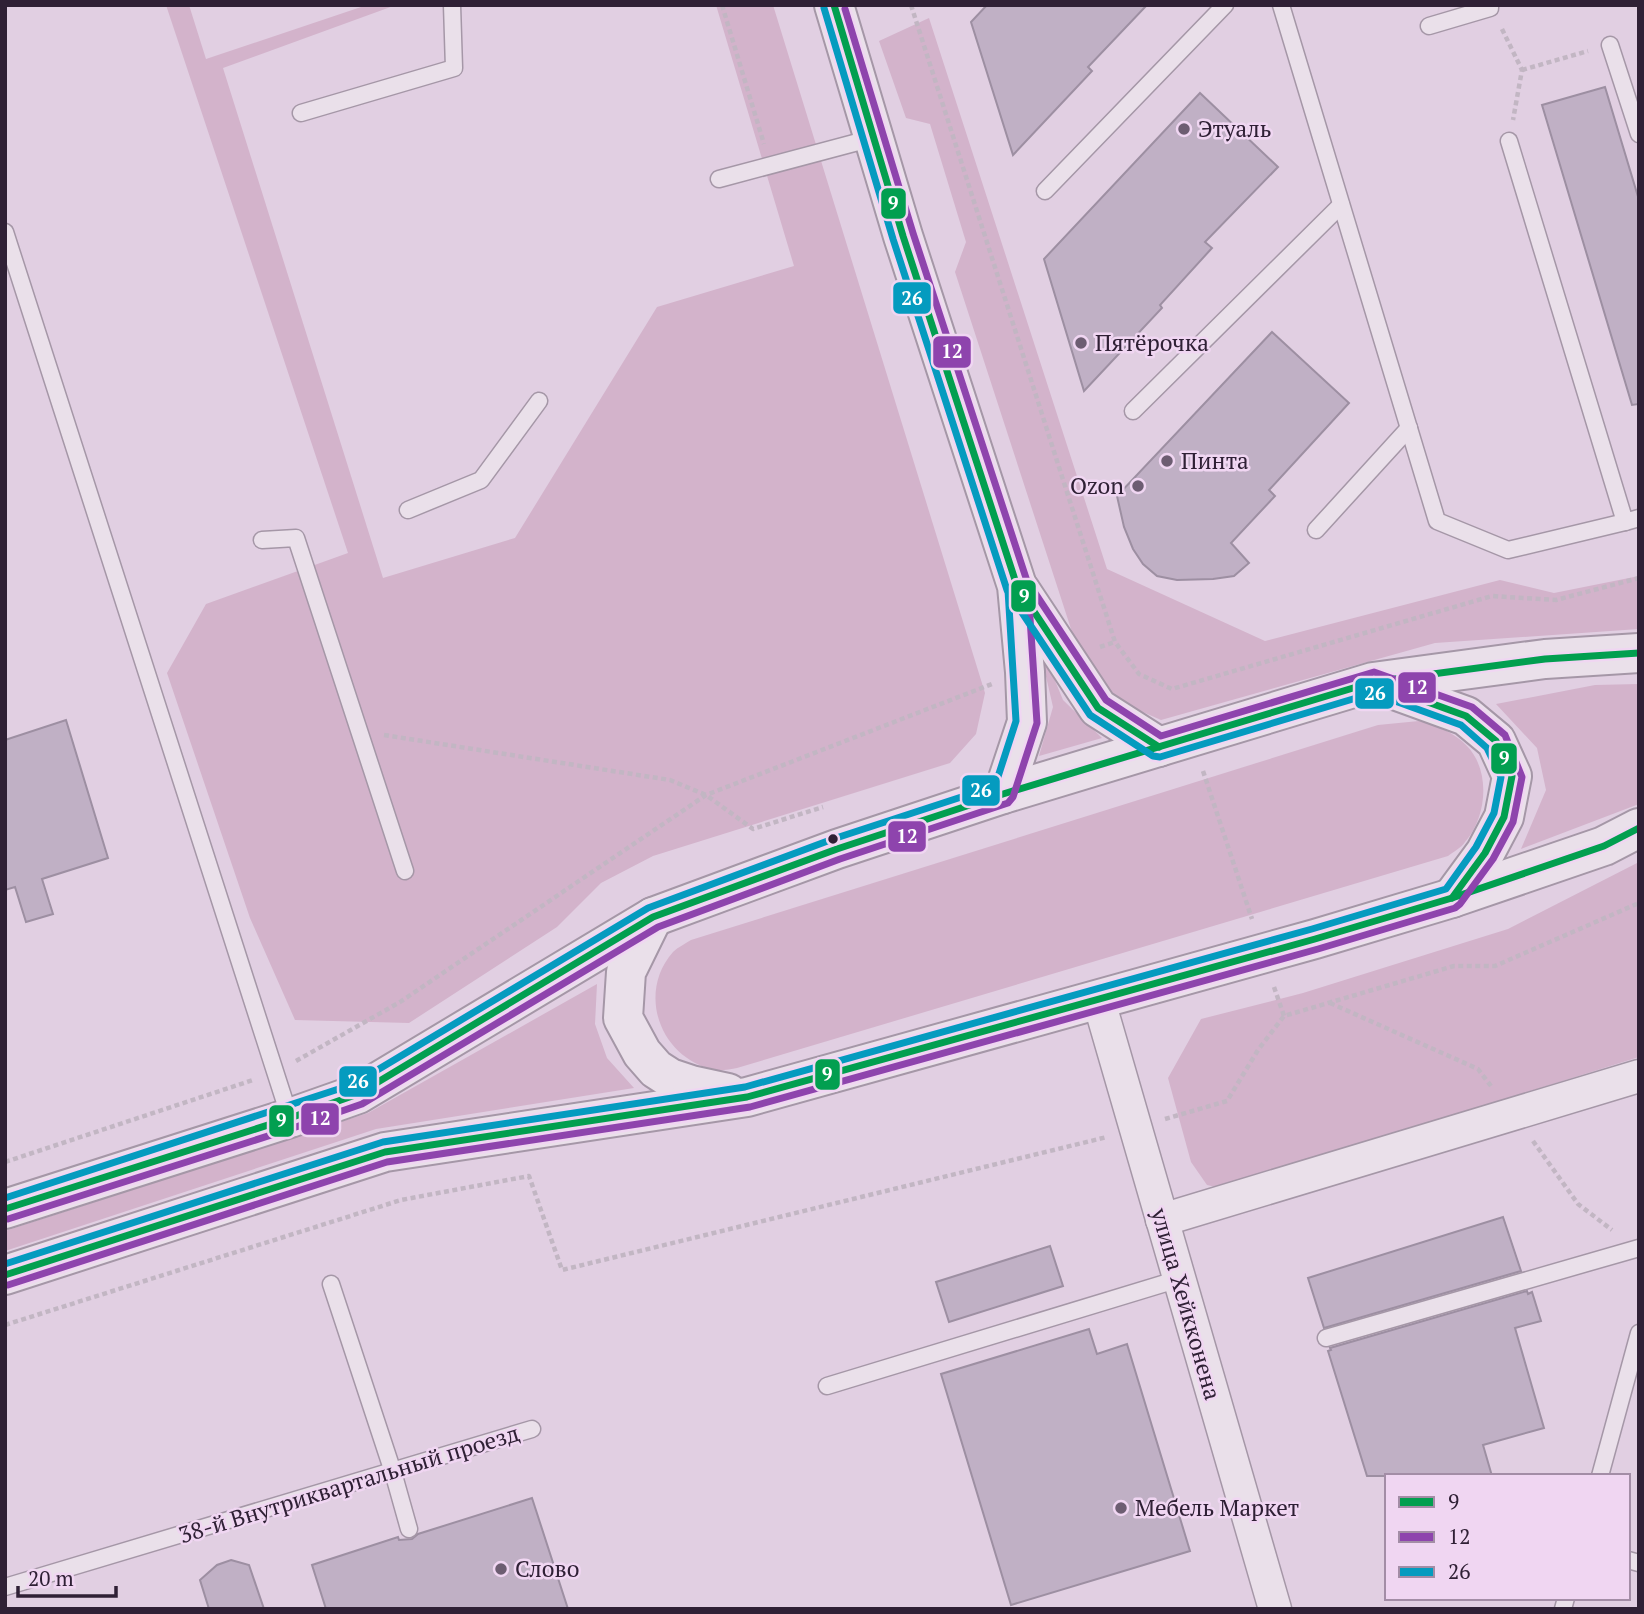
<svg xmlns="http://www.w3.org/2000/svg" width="1644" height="1614" font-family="'PT Serif',serif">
  <rect width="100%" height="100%" fill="#e1cfe2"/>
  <g fill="#d3b3cb">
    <path d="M166 5H189L206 59 367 5H396L223 68 383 578 515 538 657 307 794 266 716 5H773L985 693 976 734 950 763 653 856 601 883 557 927 409 1023 295 1020 250 918 167 673 206 604 348 553Z"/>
    <path d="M929 18 1107 569 1265 641 1500 580 1554 593 1639 576V629L1435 643 1161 720 1109 697 1072 632 955 272 966 242 930 124 906 118 879 41Z"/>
    <path d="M1037 637 1063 700 1102 738 1039 756 1053 707Z"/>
    <path d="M1639 684V804L1521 849 1546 790 1537 748 1496 704 1595 685Z"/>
    <path d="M1419 721C1437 726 1454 732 1467 746 1491 771 1487 817 1465 842 1461 848 1453 852 1448 856L737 1068C731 1069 722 1071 716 1070 661 1060 636 994 673 952 678 947 685 944 691 940L1378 725Z"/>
    <path d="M1639 862V1057L1220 1188 1207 1185 1191 1162 1168 1078 1201 1019 1303 993 1508 929Z"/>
    <path d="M597 984 595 1024 607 1058 634 1088 376 1129 5 1251V1231L368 1113Z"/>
  </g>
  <g fill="#c0b0c5" stroke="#9d8fa2" stroke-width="2">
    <path d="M987 5H1147L1088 67 1092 71 1013 155 971 22Z"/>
    <path d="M1605 87 1639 200V404L1632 405 1542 105Z"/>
    <path d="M1200 93 1278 167 1205 242 1212 248 1160 305 1162 308 1084 391 1044 259Z"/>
    <path d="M1272 332 1349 403 1269 490 1275 496 1231 543 1249 563 1234 576 1213 579 1177 580 1157 576 1143 564 1133 549 1124 527 1117 496Z"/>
    <path d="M66 720 108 858 42 879 53 914 26 922 15 887 5 890V740Z"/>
    <path d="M1503 1217 1521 1271 1324 1328 1308 1278Z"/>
    <path d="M1050 1246 1063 1286 949 1322 936 1282Z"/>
    <path d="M1527 1291 1528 1294 1532 1292 1541 1321 1515 1328 1544 1428 1483 1445 1492 1476H1367L1328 1351 1331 1350 1330 1348Z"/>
    <path d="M1089 1329 1097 1354 1127 1344 1190 1551 1011 1605 941 1374Z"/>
    <path d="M532 1498 568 1609H326L312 1565 398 1537 399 1540 412 1539 418 1534Z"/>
    <path d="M231 1560 249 1565 264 1609H209L200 1580 217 1565Z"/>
  </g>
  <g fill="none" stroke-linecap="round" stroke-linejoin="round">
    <defs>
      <g id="service">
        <path d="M1281 5 1437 521 1508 550 1625 522"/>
        <path d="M1429 26 1490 8V5"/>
        <path d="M1610 45 1639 134"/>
        <path d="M301 113 454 68 452 5"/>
        <path d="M1509 141 1625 522 1639 518"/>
        <path d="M719 179 873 138"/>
        <path d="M1045 191 1225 5"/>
        <path d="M5 232 290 1118"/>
        <path d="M1133 411 1341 205"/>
        <path d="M408 510 481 480 539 401"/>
        <path d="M1316 530 1409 428"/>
        <path d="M262 540 296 538 405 871"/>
        <path d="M331 1284 393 1472 409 1529"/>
        <path d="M1326 1338 1639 1248"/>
        <path d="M827 1386 1179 1279"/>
        <path d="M1600 1476 1639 1333"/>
        <path d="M1628 1560 1639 1563"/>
        <path d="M5 1587 532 1429"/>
        <path d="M1563 1609 1566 1598"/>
      </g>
      <g id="minor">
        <path d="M1098 998 1275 1609"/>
        <path d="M1162 1220 1639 1076"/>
      </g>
      <g id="tertiary">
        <path d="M834 5 903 236 1017 586 1025 672 1027 722 1003 794"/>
        <path d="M1020 590 1098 708 1159 747"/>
        <path d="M1378 684 1466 716 1496 741 1512 776 1504 817 1485 853 1452 898"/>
        <path d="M653 917 626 972 623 1018 642 1053 656 1069 670 1078 691 1085 728 1093"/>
        <path d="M5 1209 290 1118 358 1094 653 917 837 849 1003 794 1373 682 1545 659 1639 653"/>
        <path d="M5 1275 385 1152 747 1097 1315 939 1452 898 1604 846 1639 828"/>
      </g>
    </defs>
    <use href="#service" stroke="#a597a7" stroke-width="19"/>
    <use href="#minor" stroke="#a597a7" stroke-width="35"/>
    <use href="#tertiary" stroke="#a597a7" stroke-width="42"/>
    <g stroke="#c2b6c3" stroke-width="4.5" stroke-dasharray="5 3.5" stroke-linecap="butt">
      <path d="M722 5 764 144"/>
      <path d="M911 5 1115 642 1139 674 1172 689 1492 596 1556 600 1639 578"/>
      <path d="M1502 29 1522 70 1513 120"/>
      <path d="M1522 70 1588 51"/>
      <path d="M1100 647 1115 642"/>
      <path d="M384 735 670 780 706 795 753 829 823 807"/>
      <path d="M1203 771 1252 919"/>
      <path d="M1274 987 1284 1016"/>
      <path d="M1330 1003 1478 1069 1491 1086"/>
      <path d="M296 1061 400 1002 706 795 992 684"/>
      <path d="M1165 1119 1227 1101 1258 1050 1284 1016 1454 966H1495L1639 903"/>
      <path d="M1533 1141 1578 1204 1612 1230"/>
      <path d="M5 1162 253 1080"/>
      <path d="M5 1325 401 1200 529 1176 562 1270 1107 1137"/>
    </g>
    <use href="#service" stroke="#eae0ea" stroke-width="16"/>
    <use href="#minor" stroke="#eae0ea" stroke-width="32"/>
    <use href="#tertiary" stroke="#eae0ea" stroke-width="38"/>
    <defs>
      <g id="bus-1">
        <path d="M834 5 903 236 1017 586 1098 708 1159 747"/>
        <path d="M1373 682 1466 716 1496 741 1512 776 1504 817 1485 853 1452 898"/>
        <path d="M5 1209 290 1118 358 1094 653 917 837 849 1003 794 1373 682 1545 659 1639 653"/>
        <path d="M5 1275 385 1152 747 1097 1315 939 1452 898 1604 846 1639 828"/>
      </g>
      <g id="bus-2">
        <path d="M8 1219 293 1128 362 1104 658 927 840 859 1008 803 1013 797 1037 723 1028 588"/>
        <path d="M8 1285 387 1162 750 1107 1318 949 1455 908 1460 904 1493 859 1513 822 1522 777 1505 735 1472 707 1374 672 1161 736 1106 700 1027 581 913 233 845 9"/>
      </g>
      <g id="bus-3">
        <path d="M5 1198 354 1084 648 908 833 839 995 786 1016 721 1008 590"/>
        <path d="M5 1264 383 1142 745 1087 1312 929 1446 889 1476 847 1494 813 1501 777 1487 748 1461 725 1373 693 1160 757 1153 756 1090 715 1007 590 893 239 824 8"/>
      </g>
    </defs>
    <use href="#bus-1" stroke="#f0d6f2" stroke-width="12"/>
    <use href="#bus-2" stroke="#f0d6f2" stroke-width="12"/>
    <use href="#bus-3" stroke="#f0d6f2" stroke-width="12"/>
    <use href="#bus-1" stroke="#029f50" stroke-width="7"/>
    <use href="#bus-2" stroke="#8e44ad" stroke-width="7"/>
    <use href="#bus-3" stroke="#059bbf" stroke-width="7"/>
  </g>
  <g fill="#6d5d72" stroke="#f0d6f2" stroke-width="2.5">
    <circle cx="1184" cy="129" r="7"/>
    <circle cx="1081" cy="343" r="7"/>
    <circle cx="1167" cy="461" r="7"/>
    <circle cx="1138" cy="486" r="7"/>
    <circle cx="1121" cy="1508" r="7"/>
    <circle cx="501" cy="1569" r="7"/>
  </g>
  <circle fill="#2f2035" stroke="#f0d6f2" stroke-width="2.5" cx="833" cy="839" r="6"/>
  <g text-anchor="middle" stroke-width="5" stroke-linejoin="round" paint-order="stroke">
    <g font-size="23" fill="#2f2035" stroke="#f0d6f2" text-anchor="start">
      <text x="1198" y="137">Этуаль</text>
      <text x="1095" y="351">Пятёрочка</text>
      <text x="1181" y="469">Пинта</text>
      <text x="1124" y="494" text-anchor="end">Ozon</text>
      <text x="1135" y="1516">Мебель Маркет</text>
      <text x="515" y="1577">Слово</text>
    </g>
    <g font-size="23" fill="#2f2035" stroke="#f0d6f2">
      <text transform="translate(1186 1304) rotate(74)" y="8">улица Хейкконена</text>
      <text transform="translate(349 1484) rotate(-17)" y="8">38-й Внутриквартальный проезд</text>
    </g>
  </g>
  <g stroke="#f0d6f2" stroke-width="2.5">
    <rect x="880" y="187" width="27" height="33" rx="7" fill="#029f50"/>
    <rect x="892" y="281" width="40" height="34" rx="7" fill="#059bbf"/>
    <rect x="932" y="335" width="40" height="34" rx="7" fill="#8e44ad"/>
    <rect x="1010" y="579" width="27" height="34" rx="7" fill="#029f50"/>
    <rect x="1397" y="671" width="40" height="33" rx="7" fill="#8e44ad"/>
    <rect x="1354" y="677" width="41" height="33" rx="7" fill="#059bbf"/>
    <rect x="1490" y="742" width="28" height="33" rx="7" fill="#029f50"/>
    <rect x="961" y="774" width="40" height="33" rx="7" fill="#059bbf"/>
    <rect x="887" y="820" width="40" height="33" rx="7" fill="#8e44ad"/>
    <rect x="814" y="1058" width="27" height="33" rx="7" fill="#029f50"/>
    <rect x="338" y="1065" width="40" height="33" rx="7" fill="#059bbf"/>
    <rect x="300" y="1102" width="40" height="34" rx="7" fill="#8e44ad"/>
    <rect x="268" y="1104" width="27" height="34" rx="7" fill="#029f50"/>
  </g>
  <g font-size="19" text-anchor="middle" font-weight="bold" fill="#fff">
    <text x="893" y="210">9</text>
    <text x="912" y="305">26</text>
    <text x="952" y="358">12</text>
    <text x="1024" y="603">9</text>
    <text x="1417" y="694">12</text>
    <text x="1375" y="700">26</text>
    <text x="1504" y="765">9</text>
    <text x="981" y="797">26</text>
    <text x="907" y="843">12</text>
    <text x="827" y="1081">9</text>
    <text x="358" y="1088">26</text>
    <text x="320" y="1125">12</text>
    <text x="281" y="1127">9</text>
  </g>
  <rect width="1644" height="1614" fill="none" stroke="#2f2035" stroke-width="14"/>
  <rect x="1385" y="1474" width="245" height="126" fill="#f0d6f2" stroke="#a38da6" stroke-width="2"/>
  <rect x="1399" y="1497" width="35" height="10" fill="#029f50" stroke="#a38da6" stroke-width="2"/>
  <text x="1448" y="1509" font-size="21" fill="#2f2035">9</text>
  <rect x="1399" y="1532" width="35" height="10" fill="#8e44ad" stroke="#a38da6" stroke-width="2"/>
  <text x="1448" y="1544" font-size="21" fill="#2f2035">12</text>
  <rect x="1399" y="1567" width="35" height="10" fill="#059bbf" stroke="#a38da6" stroke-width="2"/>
  <text x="1448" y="1579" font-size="21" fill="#2f2035">26</text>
  <path d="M18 1586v10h98v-10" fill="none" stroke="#2f2035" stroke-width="3.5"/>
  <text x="28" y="1586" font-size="21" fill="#2f2035" stroke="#f0d6f2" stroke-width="5" paint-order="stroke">20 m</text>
</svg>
